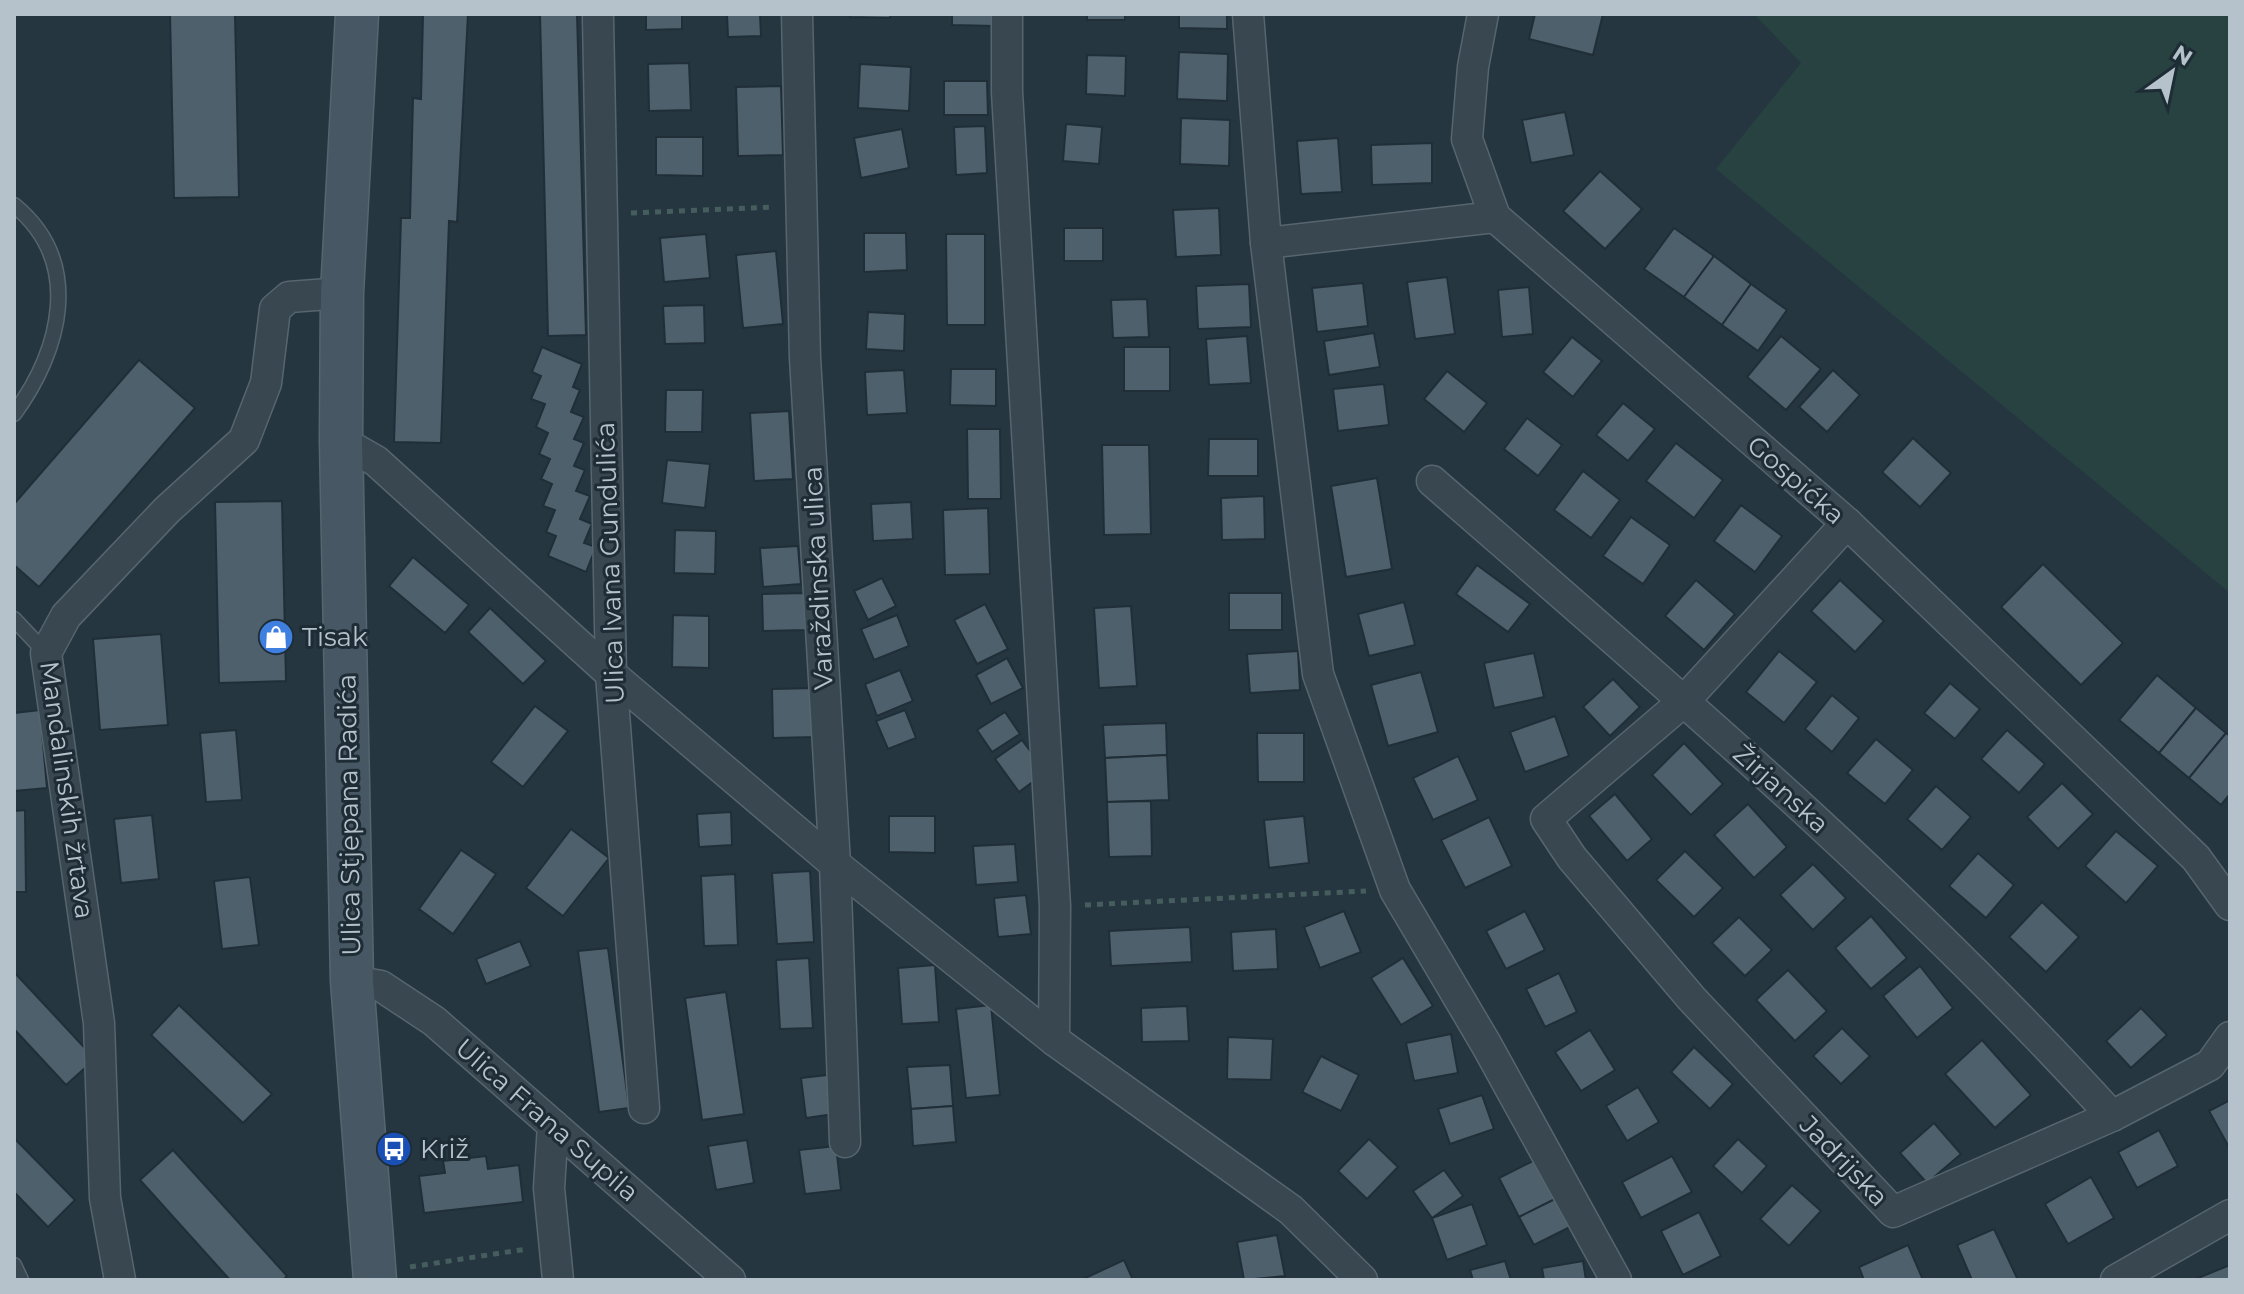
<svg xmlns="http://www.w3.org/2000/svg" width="2244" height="1294" font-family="Montserrat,sans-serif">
  <rect width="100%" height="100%" fill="#253641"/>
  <path fill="#274241" d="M1754 14H2230V593L1716 169 1801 63Z"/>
  <g fill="#4e606c" stroke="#202e38" stroke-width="2">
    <path d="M170 14H235L239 197 174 198Z"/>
    <path d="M423 14H468L457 222 449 221 441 443 394 442 401 218H410L413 98 421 99Z"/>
    <path d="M540 14H577L586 335 548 336Z"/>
    <path d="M646 14H682V29L646 30Z"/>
    <path d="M727 14H760L761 36 728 37Z"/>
    <path d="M851 14H890V18L850 17Z"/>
    <path d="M952 14H995V26L952 25Z"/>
    <rect x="1087" y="14" width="38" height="6"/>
    <path d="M1179 14H1227V29L1179 28Z"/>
    <path d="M1535 14H1603L1593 55 1529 39Z"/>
    <path d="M1179 52 1228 54 1227 101 1177 99Z"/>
    <path d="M1087 55 1126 56 1125 96 1086 94Z"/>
    <path d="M689 63 691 110 649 111 648 64Z"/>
    <path d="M860 64 911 67 909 111 858 108Z"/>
    <path d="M944 81H987L988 115H944Z"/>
    <path d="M781 86 783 155 738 156 736 87Z"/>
    <path d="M1565 112 1574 155 1531 163 1522 120Z"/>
    <path d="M1181 118 1230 120 1229 166 1180 164Z"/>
    <path d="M1066 124 1102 127 1099 164 1063 161Z"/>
    <path d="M985 126 987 173 956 175 954 127Z"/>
    <path d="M902 129 909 168 861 178 854 138Z"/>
    <path d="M656 137H703V176L656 175Z"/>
    <path d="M1338 138 1342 192 1301 194 1297 141Z"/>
    <path d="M1432 143V183L1372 185 1371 145Z"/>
    <path d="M1600 171 1642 209 1605 249 1563 211Z"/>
    <path d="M1219 208 1221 255 1176 257 1173 210Z"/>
    <rect x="1064" y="228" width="39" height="33"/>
    <path d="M1674 228 1714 256 1684 297 1644 269Z"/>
    <path d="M864 233H906L907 270 864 272Z"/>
    <path d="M706 234 710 278 664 282 660 238Z"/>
    <path d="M946 234H985V325H947Z"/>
    <path d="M776 251 783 324 743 328 736 255Z"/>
    <path d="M1714 256 1751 284 1722 325 1684 297Z"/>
    <path d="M1447 277 1455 334 1415 339 1407 282Z"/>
    <path d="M1363 283 1368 326 1317 332 1312 288Z"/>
    <path d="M1249 284 1251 327 1198 329 1196 286Z"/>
    <path d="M1751 284 1787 310 1758 351 1722 325Z"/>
    <path d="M1529 287 1533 334 1502 337 1498 290Z"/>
    <path d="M1147 299 1149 337 1113 338 1111 300Z"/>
    <path d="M704 305 705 343 665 344 663 306Z"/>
    <path d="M868 312 905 314 904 351 866 349Z"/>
    <path d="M1374 333 1380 367 1329 375 1324 341Z"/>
    <path d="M1247 336 1251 383 1209 385 1206 339Z"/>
    <path d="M1781 336 1821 369 1786 410 1747 377Z"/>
    <path d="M1572 337 1602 361 1573 397 1543 372Z"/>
    <path d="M542 347 582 364 573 387 580 390 571 412 584 417 574 439 584 443 574 466 585 470 576 491 590 496 580 519 592 524 584 543 596 547 586 572 548 556 556 536 546 532 555 510 543 506 552 484 541 479 550 459 539 454 548 433 536 427 545 404 531 399 541 376 532 372Z"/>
    <rect x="1124" y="347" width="46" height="44"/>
    <path d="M139 360 195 408 39 587 14 565V504Z"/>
    <path d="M951 369H996V406L950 405Z"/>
    <path d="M904 370 907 413 867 415 865 372Z"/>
    <path d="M1833 370 1860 395 1827 432 1799 407Z"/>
    <path d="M1447 371 1487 403 1464 432 1424 399Z"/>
    <path d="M1384 384 1389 425 1338 431 1333 389Z"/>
    <path d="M666 390H703L702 432H665Z"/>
    <path d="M1623 403 1655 429 1628 461 1596 435Z"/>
    <path d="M789 411 793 479 754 481 750 413Z"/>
    <path d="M1527 418 1562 445 1538 476 1504 449Z"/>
    <path d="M967 429H1000L1001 499H968Z"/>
    <path d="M1913 438 1951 473 1920 507 1882 472Z"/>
    <path d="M1209 439H1258V476H1208Z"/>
    <path d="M1676 443 1723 480 1694 518 1646 481Z"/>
    <path d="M1102 445H1149L1151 534 1104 535Z"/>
    <path d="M667 460 710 464 705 508 662 503Z"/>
    <path d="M1583 471 1620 500 1591 538 1554 510Z"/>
    <path d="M1377 478 1392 569 1346 577 1331 486Z"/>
    <path d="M1264 496 1265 539 1222 540 1221 498Z"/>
    <path d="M282 501 286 681 219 683 215 502Z"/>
    <path d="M911 502 913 539 873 541 871 504Z"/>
    <path d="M1741 505 1782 536 1755 572 1714 541Z"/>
    <path d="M988 508 990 574 945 575 943 510Z"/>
    <path d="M1631 517 1670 545 1643 584 1603 556Z"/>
    <path d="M675 530 716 531 715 574 674 573Z"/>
    <path d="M798 546 801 584 763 587 760 548Z"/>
    <path d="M413 557 469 605 445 633 389 586Z"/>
    <path d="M2043 564 2123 643 2081 685 2001 607Z"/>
    <path d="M1477 565 1530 604 1508 632 1456 594Z"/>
    <path d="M882 578 896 606 868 620 854 591Z"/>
    <path d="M1696 580 1735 614 1704 650 1665 616Z"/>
    <path d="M1840 580 1884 621 1855 652 1811 611Z"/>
    <path d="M805 593 806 630 763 631 762 594Z"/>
    <rect x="1229" y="593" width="53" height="37"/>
    <path d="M1404 602 1415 645 1369 656 1358 614Z"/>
    <path d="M985 604 1008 649 977 664 954 620Z"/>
    <path d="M1131 606 1137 686 1099 688 1094 608Z"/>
    <path d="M490 608 546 661 523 684 468 632Z"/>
    <path d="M673 615 709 616V668L672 667Z"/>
    <path d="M897 615 909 646 874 660 861 629Z"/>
    <path d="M161 634 168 725 100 730 93 639Z"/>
    <path d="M1298 651 1300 690 1250 693 1247 654Z"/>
    <path d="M1779 651 1817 682 1784 723 1746 692Z"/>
    <path d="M1534 653 1544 697 1494 708 1484 663Z"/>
    <path d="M1007 658 1023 688 991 704 976 675Z"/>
    <path d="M900 670 913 701 877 716 865 684Z"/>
    <path d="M1421 672 1438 732 1388 746 1371 685Z"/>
    <path d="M2157 675 2196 708 2159 753 2119 720Z"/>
    <path d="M1613 679 1640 707 1610 736 1583 707Z"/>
    <path d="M1950 683 1980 709 1955 739 1924 713Z"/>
    <path d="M815 688 816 737 773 738 772 689Z"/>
    <path d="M1832 695 1859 718 1832 752 1805 729Z"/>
    <path d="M535 706 568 731 523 787 491 762Z"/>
    <path d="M2196 708 2226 733 2189 778 2159 753Z"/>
    <path d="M40 710 47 788 14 791V713Z"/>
    <path d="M905 710 916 738 888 749 876 721Z"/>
    <path d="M1005 712 1020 734 992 752 977 730Z"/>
    <path d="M1555 716 1569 756 1525 772 1510 732Z"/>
    <path d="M1166 723 1167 755 1105 758 1103 725Z"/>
    <path d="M236 730 242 800 206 802 200 733Z"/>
    <path d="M2007 730 2045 764 2019 793 1981 759Z"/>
    <path d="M1257 733H1304V782H1258Z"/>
    <path d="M2226 733 2230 736V794L2221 805 2189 778Z"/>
    <path d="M1876 739 1913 770 1885 804 1847 773Z"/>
    <path d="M1022 740 1046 772 1019 792 995 759Z"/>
    <path d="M1684 743 1723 784 1691 815 1652 775Z"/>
    <path d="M1167 755 1169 800 1107 802 1105 758Z"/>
    <path d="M1458 756 1478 800 1433 820 1413 778Z"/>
    <path d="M2062 783 2093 814 2058 849 2027 817Z"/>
    <path d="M1936 786 1971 817 1942 850 1907 819Z"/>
    <path d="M1615 794 1652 839 1627 861 1589 816Z"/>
    <path d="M1151 801 1152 856 1109 857 1107 802Z"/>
    <path d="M1748 804 1787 847 1754 878 1714 835Z"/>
    <path d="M25 810 26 892H14V811Z"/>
    <path d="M731 812 732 845 699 847 697 814Z"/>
    <path d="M152 815 159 879 121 883 114 819Z"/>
    <path d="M889 816H935V853L889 852Z"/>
    <path d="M1304 816 1309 863 1269 868 1264 820Z"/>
    <path d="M1489 817 1512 866 1465 888 1441 840Z"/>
    <path d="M571 829 609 858 563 916 526 888Z"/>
    <path d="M2116 831 2158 866 2126 903 2085 866Z"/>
    <path d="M1015 844 1018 882 976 885 973 846Z"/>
    <path d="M461 850 496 874 453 934 419 909Z"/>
    <path d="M1685 851 1723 888 1694 917 1656 880Z"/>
    <path d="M1978 853 2014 885 1986 918 1949 886Z"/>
    <path d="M1813 864 1846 898 1813 930 1780 895Z"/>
    <path d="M810 871 814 942 777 944 772 873Z"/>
    <path d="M735 874 738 945 704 946 701 876Z"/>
    <path d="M250 877 259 945 222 949 214 881Z"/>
    <path d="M1026 895 1031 934 998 937 994 898Z"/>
    <path d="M2042 902 2079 937 2046 972 2009 937Z"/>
    <path d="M1344 911 1361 952 1320 968 1304 927Z"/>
    <path d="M1525 911 1545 950 1506 969 1486 931Z"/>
    <path d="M1871 916 1907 958 1871 989 1835 948Z"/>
    <path d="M1739 917 1772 950 1745 976 1712 943Z"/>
    <path d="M1190 927 1192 962 1111 966 1109 931Z"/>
    <path d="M1276 929 1278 969 1233 971 1231 932Z"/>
    <path d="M520 941 531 966 486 984 476 959Z"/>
    <path d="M608 948 629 1108 599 1112 578 951Z"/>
    <path d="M809 958 813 1028 780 1029 776 960Z"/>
    <path d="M1403 958 1433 1006 1401 1025 1371 978Z"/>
    <path d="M935 965 939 1022 902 1024 898 968Z"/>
    <path d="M1920 966 1953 1008 1917 1038 1883 996Z"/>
    <path d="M1788 970 1827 1011 1795 1041 1756 1000Z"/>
    <path d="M14 972 95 1059 66 1085 14 1029Z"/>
    <path d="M1559 973 1577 1012 1545 1027 1526 989Z"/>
    <path d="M726 992 744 1114 702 1120 685 998Z"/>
    <path d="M179 1005 272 1094 243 1123 151 1035Z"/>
    <path d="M991 1005 1000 1095 966 1098 956 1009Z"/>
    <path d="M1187 1006 1189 1041 1142 1042 1141 1008Z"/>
    <path d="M2141 1008 2167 1035 2131 1068 2106 1041Z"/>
    <path d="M1842 1028 1870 1056 1841 1084 1813 1056Z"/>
    <path d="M1590 1030 1615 1070 1581 1091 1555 1052Z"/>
    <path d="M1451 1034 1458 1073 1414 1081 1406 1043Z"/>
    <path d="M1228 1037 1273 1039 1271 1080 1227 1079Z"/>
    <path d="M1982 1040 2031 1095 1995 1128 1945 1074Z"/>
    <path d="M1694 1047 1733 1084 1710 1109 1671 1072Z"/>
    <path d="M1321 1056 1359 1075 1341 1111 1302 1092Z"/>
    <path d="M950 1065 953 1106 911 1109 907 1067Z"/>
    <path d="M836 1074 841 1113 806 1118 801 1078Z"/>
    <path d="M1638 1087 1659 1122 1627 1141 1606 1106Z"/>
    <path d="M1482 1095 1494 1129 1450 1144 1438 1109Z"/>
    <path d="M2230 1100V1149L2209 1111Z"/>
    <path d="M953 1106 956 1142 913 1146 911 1109Z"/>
    <path d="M1934 1123 1961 1154 1927 1183 1900 1153Z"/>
    <path d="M2159 1130 2178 1166 2137 1188 2118 1152Z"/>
    <path d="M14 1138 75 1200 48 1227 14 1192Z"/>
    <path d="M1369 1139 1398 1167 1367 1199 1338 1171Z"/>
    <path d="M1738 1139 1767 1166 1742 1193 1713 1166Z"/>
    <path d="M747 1140 754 1183 716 1190 708 1146Z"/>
    <path d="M836 1146 841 1190 805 1194 799 1150Z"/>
    <path d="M173 1150 287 1276 283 1280H230L140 1180Z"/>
    <path d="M486 1156 488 1169 519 1165 523 1202 424 1213 419 1176 445 1173 443 1161Z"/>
    <path d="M1672 1156 1692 1192 1641 1218 1622 1182Z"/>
    <path d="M1535 1160 1555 1199 1519 1217 1499 1178Z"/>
    <path d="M1444 1170 1463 1196 1432 1218 1413 1191Z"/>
    <path d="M2091 1177 2114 1218 2068 1244 2045 1204Z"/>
    <path d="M1792 1185 1821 1211 1789 1246 1760 1219Z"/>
    <path d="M1555 1199 1570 1227 1534 1245 1519 1217Z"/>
    <path d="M1472 1204 1487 1245 1447 1260 1432 1218Z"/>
    <path d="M1699 1212 1721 1256 1683 1275 1661 1231Z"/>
    <path d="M1994 1229 2018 1280H1972L1957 1245Z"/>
    <path d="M1277 1235 1285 1276 1244 1280 1237 1242Z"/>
    <path d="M1908 1245 1923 1280H1864L1859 1267Z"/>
    <path d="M1124 1260 1133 1280H1081Z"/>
    <path d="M1505 1261 1511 1280H1473L1470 1270Z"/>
    <path d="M1583 1261 1586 1280H1544L1542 1268Z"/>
    <path d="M2230 1265V1280H2193Z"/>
  </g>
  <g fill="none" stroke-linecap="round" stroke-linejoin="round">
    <defs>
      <g id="service">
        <path d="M14 205C84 262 61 350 14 414"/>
        <path d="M14 619 46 653"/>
        <path d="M14 1265 21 1280"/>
      </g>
      <g id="minor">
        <path d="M797 14 805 358 835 864 845 1142"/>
        <path d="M1007 14V92L1055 906 1054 1040"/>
        <path d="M1248 14 1266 243 1318 674 1395 890 1486 1044 1616 1280"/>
        <path d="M1483 14 1473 67 1467 139 1495 217 1847 523 2196 858 2230 905"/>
        <path d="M598 18 611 674 644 1108"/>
        <path d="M1266 243 1495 217"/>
        <path d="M341 441 376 461 611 674 835 864 1054 1040 1291 1210 1362 1280"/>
        <path d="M1432 481C1666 685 1903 886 2112 1116"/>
        <path d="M1847 523 1684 701 1546 819 1572 858 1692 999 1893 1212 2112 1116 2210 1065 2230 1037"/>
        <path d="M352 981 381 986 434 1021 730 1280"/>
        <path d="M553 1125 549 1188 558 1280"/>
        <path d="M120 1280 105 1198 99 1023 46 653 66 616 167 510 244 440 266 383 275 309 289 297 342 293"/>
        <path d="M2116 1280 2230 1215"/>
      </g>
      <path id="secondary" d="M357 14 342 293 341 441 352 981 375 1280"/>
    </defs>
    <use href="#service" stroke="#57656e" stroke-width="17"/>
    <use href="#minor" stroke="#57656e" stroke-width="33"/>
    <use href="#secondary" stroke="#57656e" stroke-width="45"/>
    <g stroke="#455e5d" stroke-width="5" stroke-dasharray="6 6" stroke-linecap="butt">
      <path d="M631 213 773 207"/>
      <path d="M1085 905 1366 891"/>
      <path d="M410 1267 527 1249"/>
    </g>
    <use href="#service" stroke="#394751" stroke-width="14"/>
    <use href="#minor" stroke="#394751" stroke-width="30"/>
    <use href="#secondary" stroke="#475764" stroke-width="42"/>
  </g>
  <defs>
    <symbol id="shop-disc" viewBox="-11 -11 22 22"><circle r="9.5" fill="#3f7fe0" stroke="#1e2c36"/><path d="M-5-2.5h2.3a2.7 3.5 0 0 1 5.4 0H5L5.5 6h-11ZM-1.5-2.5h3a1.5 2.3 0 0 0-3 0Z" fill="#fff"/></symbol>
    <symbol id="bus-disc" viewBox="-11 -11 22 22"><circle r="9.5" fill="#1a4fb4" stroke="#1e2c36"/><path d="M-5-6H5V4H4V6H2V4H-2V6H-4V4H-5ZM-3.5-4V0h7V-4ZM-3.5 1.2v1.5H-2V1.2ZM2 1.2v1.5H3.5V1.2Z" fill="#fff"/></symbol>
  </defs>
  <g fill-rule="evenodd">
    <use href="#shop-disc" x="256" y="617" width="40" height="40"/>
    <use href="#bus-disc" x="374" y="1129" width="40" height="40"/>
  </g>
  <g text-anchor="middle" stroke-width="6" stroke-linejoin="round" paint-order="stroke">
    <g font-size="26" fill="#b6c2cb" stroke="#1e2c36">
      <text transform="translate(1796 480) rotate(41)" y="9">Gospićka</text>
      <text transform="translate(610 563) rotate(-92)" y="9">Ulica Ivana Gundulića</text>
      <text transform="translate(818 578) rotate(-93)" y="9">Varaždinska ulica</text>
      <text transform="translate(1781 789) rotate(42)" y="9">Žirjanska</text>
      <text transform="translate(67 790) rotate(82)" y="9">Mandalinskih žrtava</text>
      <text transform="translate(349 815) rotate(-91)" y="9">Ulica Stjepana Radića</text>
      <text transform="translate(547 1120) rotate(41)" y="9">Ulica Frana Supila</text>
      <text transform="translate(1844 1161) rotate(46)" y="9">Jadrijska</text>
    </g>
    <g font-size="26" fill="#b6c2cb" stroke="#1e2c36" text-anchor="start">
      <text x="302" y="646">Tisak</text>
      <text x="420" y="1158">Križ</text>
    </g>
  </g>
  <rect width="2244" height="1294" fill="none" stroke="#b6c2cb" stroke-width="32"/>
  <g transform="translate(2172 72) rotate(33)" stroke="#1e2c36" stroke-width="6" paint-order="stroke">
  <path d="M0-6L14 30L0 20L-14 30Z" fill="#b6c2cb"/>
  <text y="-12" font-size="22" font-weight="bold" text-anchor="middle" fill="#b6c2cb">N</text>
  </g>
</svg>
